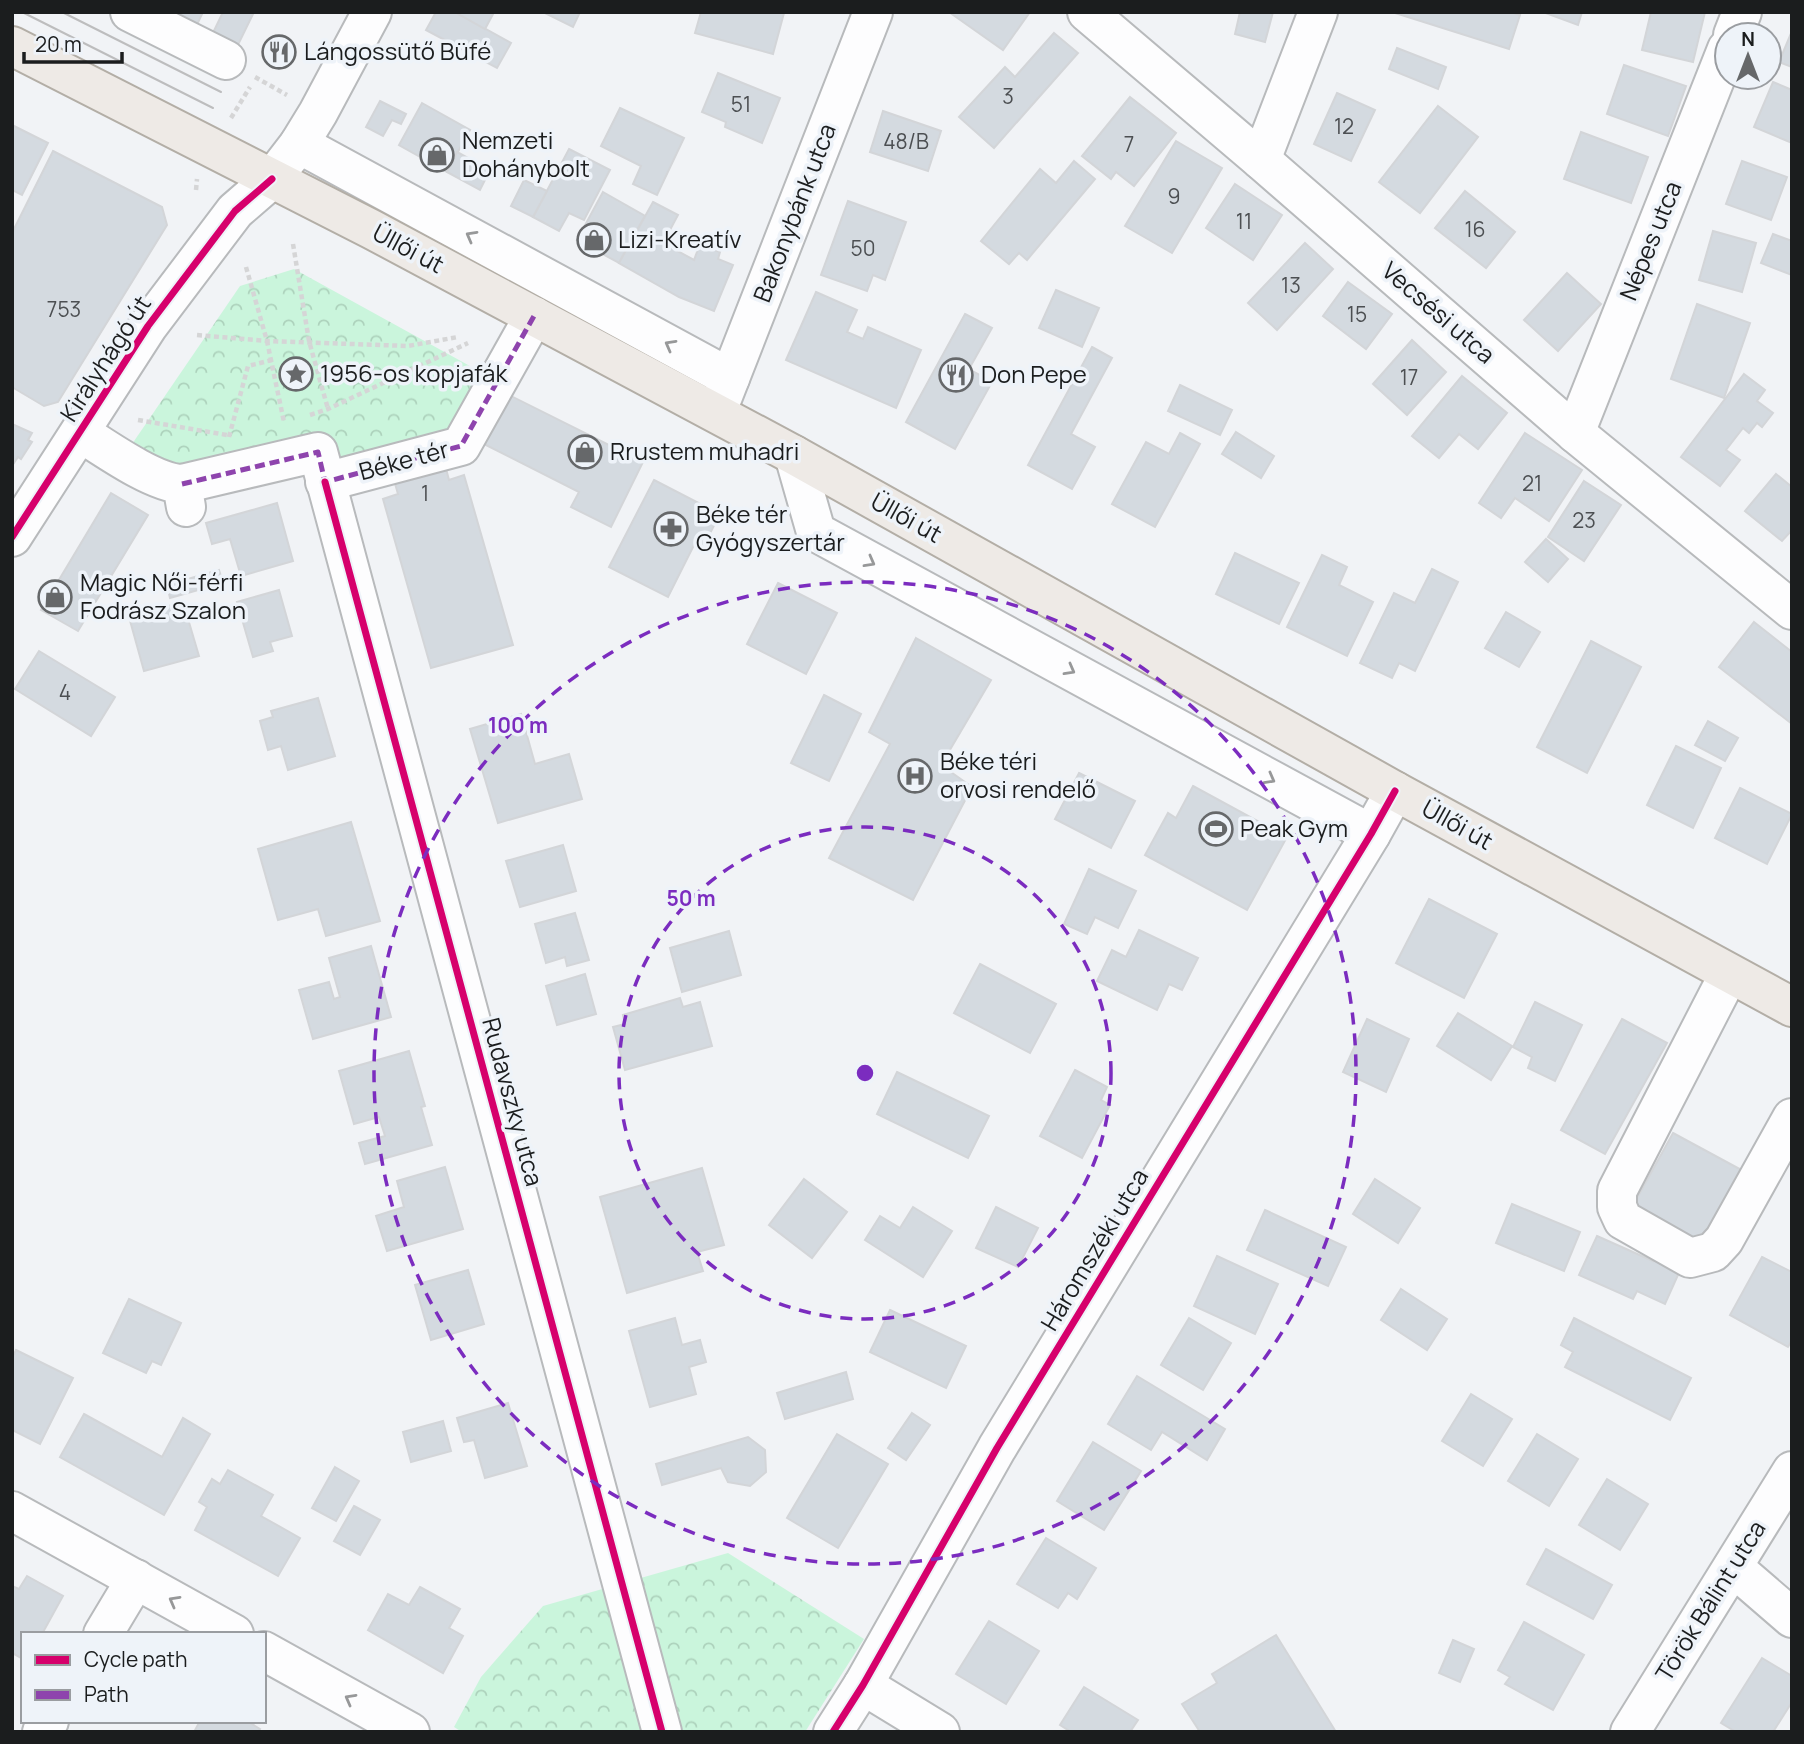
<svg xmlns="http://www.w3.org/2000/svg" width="1804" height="1744" font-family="Manrope,sans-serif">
  <defs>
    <pattern id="park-crowns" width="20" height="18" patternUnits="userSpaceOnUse" patternTransform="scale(1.75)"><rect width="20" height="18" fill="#caf5dc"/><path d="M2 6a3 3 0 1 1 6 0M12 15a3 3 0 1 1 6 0" fill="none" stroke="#add2bc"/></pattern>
  </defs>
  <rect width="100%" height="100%" fill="#f1f3f6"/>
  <g fill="url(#park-crowns)">
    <path d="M294 269 488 376 455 435 300 470 192 473 130 447 240 286Z"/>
    <path d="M728 1553 864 1639 805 1732H462L454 1727 481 1677 543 1606Z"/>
  </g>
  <g fill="#d4dae0" stroke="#d3d5d8" stroke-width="2">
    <path d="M157 12H203L194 31Z"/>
    <path d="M223 12H254L235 51 210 39Z"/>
    <path d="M436 12H455L511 43 497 68 426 30Z"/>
    <path d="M455 12H490L493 14 485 29Z"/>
    <path d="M543 12H580L573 27Z"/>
    <path d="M701 12 784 13 773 54 695 33Z"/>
    <path d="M949 12H1030L1003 50Z"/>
    <path d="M1240 12H1273L1265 42 1235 34Z"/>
    <path d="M1392 12H1510L1520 15 1509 49Z"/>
    <path d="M1543 12H1582L1578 25Z"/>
    <path d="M1651 12H1705L1693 62 1642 50Z"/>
    <path d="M1792 31V67L1779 62Z"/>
    <path d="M1054 33 1078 53 994 148 959 117 1005 67 1015 77Z"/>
    <path d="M1397 48 1446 67 1438 89 1389 69Z"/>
    <path d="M1624 65 1686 86 1668 136 1607 114Z"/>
    <path d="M718 73 780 98 762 143 725 127 726 122 702 112Z"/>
    <path d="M1773 82 1792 90V143L1754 127Z"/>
    <path d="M1337 93 1375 110 1351 161 1314 144Z"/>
    <path d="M1130 97 1176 133 1134 186 1116 172 1111 179 1082 156Z"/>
    <path d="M380 101 406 114 401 124 392 120 383 136 366 127Z"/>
    <path d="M422 103 470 130 447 172 399 145Z"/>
    <path d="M1438 106 1478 137 1420 213 1379 182Z"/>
    <path d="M620 108 684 138 657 195 633 184 641 166 601 146Z"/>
    <path d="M883 111 941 131 928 171 870 152Z"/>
    <path d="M12 125 48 143 22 195 12 190Z"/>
    <path d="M1581 132 1648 157 1631 203 1564 179Z"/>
    <path d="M1176 141 1222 168 1172 253 1125 226Z"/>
    <path d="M569 149 610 170 584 220 569 213 559 231 533 217Z"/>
    <path d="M53 151 162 207 167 225 58 402 44 406 12 387V233Z"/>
    <path d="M457 152 490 170 480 190 447 172Z"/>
    <path d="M1074 161 1095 179 1027 260 1019 253 1009 264 981 241 1040 169 1056 183Z"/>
    <path d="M1742 161 1787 177 1771 220 1726 204Z"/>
    <path d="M524 180 547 191 533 217 511 206Z"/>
    <path d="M1235 184 1282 215 1253 260 1206 228Z"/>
    <path d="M1465 191 1515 232 1486 268 1435 228Z"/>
    <path d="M603 192 645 216 619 263 577 240Z"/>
    <path d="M848 201 906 222 885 280 873 275 867 291 821 275Z"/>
    <path d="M653 202 678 215 663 243 694 260 700 244 720 252 718 259 733 265 714 311 679 297 619 263Z"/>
    <path d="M1713 231 1756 243 1742 292 1699 280Z"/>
    <path d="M1773 234 1792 241V275L1761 263Z"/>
    <path d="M1305 243 1333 269 1277 330 1248 303Z"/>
    <path d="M1567 273 1601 304 1558 351 1524 320Z"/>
    <path d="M1348 282 1392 314 1366 349 1323 316Z"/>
    <path d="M1056 290 1099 308 1082 347 1039 328Z"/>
    <path d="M816 292 857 310 847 332 863 339 868 327 921 350 896 408 786 360Z"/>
    <path d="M1697 304 1750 323 1724 398 1671 379Z"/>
    <path d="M965 314 992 328 969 369 992 382 955 449 906 422Z"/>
    <path d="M1412 340 1446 372 1407 415 1373 384Z"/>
    <path d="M1092 347 1112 358 1071 434 1095 447 1072 489 1028 465Z"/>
    <path d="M1744 374 1765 390 1757 401 1773 413 1762 427 1757 423 1749 433 1743 428 1726 450 1740 460 1720 486 1681 457Z"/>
    <path d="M1462 376 1507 413 1478 449 1459 434 1439 458 1412 436Z"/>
    <path d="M1180 385 1232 410 1220 435 1168 411Z"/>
    <path d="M503 392 643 462 611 527 571 507 579 492 478 441Z"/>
    <path d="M12 424 32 433 28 440 32 442 21 459 18 457 12 466Z"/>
    <path d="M1236 432 1274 456 1261 478 1222 454Z"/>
    <path d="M1180 433 1200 444 1155 527 1112 504 1146 442 1169 454Z"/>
    <path d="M1525 433 1582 470 1549 521 1515 498 1501 518 1479 503Z"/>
    <path d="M445 465 449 480 464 475 513 645 431 668 383 499 398 494 394 480Z"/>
    <path d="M1776 474 1792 487V530L1782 541 1745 511Z"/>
    <path d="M654 480 720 514 703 547 695 543 668 597 609 567Z"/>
    <path d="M1584 481 1621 505 1584 561 1548 537Z"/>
    <path d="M111 493 148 515 78 631 41 610Z"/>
    <path d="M277 503 293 561 241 576 230 539 212 544 206 523Z"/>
    <path d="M1546 539 1568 559 1548 582 1525 562Z"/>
    <path d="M1235 553 1299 583 1279 624 1216 594Z"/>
    <path d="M1322 555 1347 567 1339 585 1373 602 1347 656 1287 627Z"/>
    <path d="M1432 569 1458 582 1415 671 1399 663 1392 678 1360 663 1394 593 1415 603Z"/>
    <path d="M219 570 223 583 170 598 167 585Z"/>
    <path d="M778 583 837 613 806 674 747 644Z"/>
    <path d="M279 590 292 636 270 642 273 651 253 657 237 602Z"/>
    <path d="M183 602 199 656 144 671 129 617Z"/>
    <path d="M1506 612 1540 632 1519 667 1485 648Z"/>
    <path d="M1754 622 1792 652V724L1719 667Z"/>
    <path d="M916 638 991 680 941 765 972 787 913 900 829 858 890 744 869 732Z"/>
    <path d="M1591 641 1641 667 1587 773 1537 747Z"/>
    <path d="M39 651 115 697 91 736 15 689Z"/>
    <path d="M824 695 861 714 829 781 791 763Z"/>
    <path d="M318 698 335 756 288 770 281 746 268 750 260 721 273 717 271 711Z"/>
    <path d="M521 714 535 764 569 754 582 799 498 823 470 729Z"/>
    <path d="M1708 721 1738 738 1725 761 1695 745Z"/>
    <path d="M1676 746 1721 768 1693 828 1647 805Z"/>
    <path d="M1079 773 1135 801 1111 848 1055 819Z"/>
    <path d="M1193 786 1287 837 1247 910 1145 855 1168 813 1176 818Z"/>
    <path d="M1740 788 1792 814 1767 864 1715 838Z"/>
    <path d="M351 822 380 921 326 936 318 909 278 920 258 849Z"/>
    <path d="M563 845 576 891 520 907 506 861Z"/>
    <path d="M1089 869 1136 891 1118 928 1095 917 1087 934 1064 924Z"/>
    <path d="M1429 899 1497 934 1464 998 1396 963Z"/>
    <path d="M575 913 589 960 567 966 565 957 546 963 535 924Z"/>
    <path d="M1139 930 1198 958 1182 990 1169 984 1157 1010 1097 981 1112 950 1126 957Z"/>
    <path d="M729 931 741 975 682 992 670 948Z"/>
    <path d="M371 946 391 1017 313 1039 299 990 329 982 334 999 340 997 329 958Z"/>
    <path d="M980 964 1056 1004 1030 1053 954 1013Z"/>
    <path d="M585 974 596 1014 557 1025 546 986Z"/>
    <path d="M680 998 683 1007 700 1002 712 1046 625 1070 613 1027 625 1024 623 1015Z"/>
    <path d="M1535 1002 1582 1025 1555 1081 1528 1068 1532 1057 1513 1047Z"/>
    <path d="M1458 1013 1512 1046 1491 1080 1437 1046Z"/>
    <path d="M1367 1019 1409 1039 1386 1092 1343 1072Z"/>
    <path d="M1622 1019 1667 1043 1605 1154 1561 1130Z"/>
    <path d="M409 1051 425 1106 421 1107 432 1145 365 1164 359 1143 385 1136 379 1117 354 1124 339 1071Z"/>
    <path d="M1075 1070 1107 1087 1101 1100 1110 1105 1082 1158 1040 1136Z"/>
    <path d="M897 1072 989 1116 968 1158 877 1114Z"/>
    <path d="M1673 1133 1747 1173 1707 1248 1632 1207Z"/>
    <path d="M445 1167 463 1229 387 1251 376 1216 404 1207 397 1181Z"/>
    <path d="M702 1168 724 1245 697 1252 703 1271 627 1293 600 1197Z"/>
    <path d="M804 1179 847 1212 812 1258 769 1225Z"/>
    <path d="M1375 1179 1420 1208 1398 1243 1353 1214Z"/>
    <path d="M1512 1204 1580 1232 1564 1271 1496 1243Z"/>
    <path d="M913 1207 952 1231 923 1277 865 1240 880 1216 900 1228Z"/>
    <path d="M996 1207 1038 1228 1018 1267 976 1248Z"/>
    <path d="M1265 1210 1346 1247 1328 1286 1247 1250Z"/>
    <path d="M1597 1236 1653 1261 1655 1254 1682 1266 1665 1304 1637 1291 1633 1299 1579 1275Z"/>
    <path d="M1217 1256 1278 1284 1255 1334 1194 1306Z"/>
    <path d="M1762 1257 1792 1272V1340L1788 1347 1730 1315Z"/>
    <path d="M468 1270 484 1324 431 1340 415 1285Z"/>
    <path d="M1401 1289 1447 1319 1427 1350 1381 1320Z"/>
    <path d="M129 1299 181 1323 161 1365 152 1361 146 1373 103 1353Z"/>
    <path d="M890 1310 966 1346 946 1388 870 1352Z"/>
    <path d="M675 1318 682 1345 700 1340 706 1362 689 1367 696 1394 650 1407 629 1331Z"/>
    <path d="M1189 1318 1231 1343 1203 1390 1161 1365Z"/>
    <path d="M1574 1318 1691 1378 1670 1420 1565 1367 1573 1352 1561 1345Z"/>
    <path d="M16 1350 73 1378 40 1444 12 1430V1358Z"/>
    <path d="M846 1372 853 1399 785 1419 777 1393Z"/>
    <path d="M1137 1376 1225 1429 1207 1460 1162 1432 1151 1450 1108 1424Z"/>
    <path d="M1471 1394 1512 1419 1483 1466 1442 1441Z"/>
    <path d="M508 1403 527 1466 485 1478 474 1440 464 1442 457 1418Z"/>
    <path d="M912 1413 930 1425 906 1460 888 1448Z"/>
    <path d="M84 1414 162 1457 183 1418 210 1434 164 1515 60 1457Z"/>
    <path d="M443 1421 451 1451 411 1462 403 1432Z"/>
    <path d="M837 1434 888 1464 838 1548 787 1518Z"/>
    <path d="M1537 1434 1578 1459 1549 1506 1508 1481Z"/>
    <path d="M748 1437 765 1450 766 1472 750 1486 728 1482 721 1468 662 1485 656 1464Z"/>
    <path d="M1093 1442 1141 1471 1104 1530 1057 1501Z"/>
    <path d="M335 1467 359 1481 336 1521 312 1508Z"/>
    <path d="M228 1470 273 1495 261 1516 300 1538 278 1576 195 1530 207 1507 199 1502 212 1479 220 1484Z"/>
    <path d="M1607 1479 1648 1504 1620 1550 1579 1525Z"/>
    <path d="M354 1506 380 1520 360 1555 334 1541Z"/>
    <path d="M1046 1538 1096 1568 1077 1599 1068 1593 1058 1608 1017 1584Z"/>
    <path d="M1546 1549 1612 1585 1593 1619 1527 1584Z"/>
    <path d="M27 1576 63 1596 42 1634H23V1659L12 1653V1586L19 1589Z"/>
    <path d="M420 1587 460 1609 449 1628 463 1636 443 1673 368 1630 388 1594 409 1605Z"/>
    <path d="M989 1621 1039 1651 1006 1704 956 1674Z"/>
    <path d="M1524 1622 1584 1655 1553 1710 1505 1684 1510 1677 1498 1670Z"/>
    <path d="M1276 1635 1336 1732H1200L1182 1704 1217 1683 1212 1674Z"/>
    <path d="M1453 1640 1474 1649 1460 1682 1439 1673Z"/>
    <path d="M1762 1658 1792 1676V1702L1773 1732H1736L1721 1723Z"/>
    <path d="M1084 1687 1138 1720 1130 1732H1071L1060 1725Z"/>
    <path d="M200 1721H247L260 1729 258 1732H194Z"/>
  </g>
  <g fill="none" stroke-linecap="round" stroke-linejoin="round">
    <defs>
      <g id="minor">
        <path d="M130 12 226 60"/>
        <path d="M1087 12 1261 160 1575 433 1792 610"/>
        <path d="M1733 35 1742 12"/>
        <path d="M299 144 730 378"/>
        <path d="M1261 160 1318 12"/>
        <path d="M721 401 873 12"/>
        <path d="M81 433C106 449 154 483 182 484L186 507"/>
        <path d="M1575 433 1727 49"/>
        <path d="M794 455 816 532 1371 834"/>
        <path d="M325 482 461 446 534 316"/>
        <path d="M182 484 318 452 662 1732"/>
        <path d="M12 537 148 326 235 211 272 179 299 144 318 113 372 12"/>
        <path d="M1729 974 1617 1191V1207L1623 1220 1690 1258 1713 1252 1724 1240 1792 1118"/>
        <path d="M12 1511 234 1634"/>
        <path d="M1733 1567 1792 1618"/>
        <path d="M103 1634 136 1579"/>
        <path d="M264 1651 410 1732"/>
        <path d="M863 1685 940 1732"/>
        <path d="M42 1732 49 1721"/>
        <path d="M833 1732 863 1685 997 1448 1371 834 1395 791"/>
        <path d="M1630 1732 1792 1471"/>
      </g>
      <path id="major" d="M12 46 371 229 794 455 1395 791 1792 1007"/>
    </defs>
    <use href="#minor" stroke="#b8babc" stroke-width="42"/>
    <use href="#major" stroke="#b3aea6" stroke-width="42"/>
    <g stroke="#d5d5d6" stroke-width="4.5" stroke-dasharray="5 3.5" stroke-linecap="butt">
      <path d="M255 77 287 95"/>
      <path d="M231 118 250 87"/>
      <path d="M196 190 197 179"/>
      <path d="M293 244 309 341 328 409"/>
      <path d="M246 267 267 341 284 422"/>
      <path d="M197 335 267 341 408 346 458 337"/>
      <path d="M310 415 328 409 468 343"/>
      <path d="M138 420 227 435"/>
      <path d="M229 437 248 366 272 360"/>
    </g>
    <use href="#minor" stroke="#fdfdfe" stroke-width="38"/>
    <use href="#major" stroke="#eeeae6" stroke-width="38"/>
    <g stroke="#bdbdbe" stroke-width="2">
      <path d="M22 12 213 108"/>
      <path d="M62 12 221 92"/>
    </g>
    <path stroke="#8e44ad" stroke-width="5" stroke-dasharray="10 5" stroke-linecap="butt" d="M182 484 318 452 325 482 461 446 534 316"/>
    <defs>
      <g id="cycleway">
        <path d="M325 482 662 1732"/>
        <path d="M12 537 148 326 235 211 272 179"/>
        <path d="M833 1732 863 1685 997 1448 1371 834 1395 791"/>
      </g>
    </defs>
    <use href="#cycleway" stroke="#eef3f9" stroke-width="11"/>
    <use href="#cycleway" stroke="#d6006c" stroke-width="7"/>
  </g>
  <defs><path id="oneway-chevron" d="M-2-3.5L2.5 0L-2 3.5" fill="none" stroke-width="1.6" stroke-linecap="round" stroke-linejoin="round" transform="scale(1.75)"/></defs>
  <g stroke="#979899">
    <use href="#oneway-chevron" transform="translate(471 236) rotate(-151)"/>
    <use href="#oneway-chevron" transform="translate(670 345) rotate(-151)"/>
    <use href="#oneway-chevron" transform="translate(870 562) rotate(29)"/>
    <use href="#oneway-chevron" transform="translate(1070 670) rotate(29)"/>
    <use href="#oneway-chevron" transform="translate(1270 779) rotate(29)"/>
    <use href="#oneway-chevron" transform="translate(174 1601) rotate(-151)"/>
    <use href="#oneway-chevron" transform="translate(350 1699) rotate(-151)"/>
  </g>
  <g fill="none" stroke="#7b2cbf" stroke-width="3.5" stroke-dasharray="12 9">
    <circle cx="865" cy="1073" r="246"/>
    <circle cx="865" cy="1073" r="491"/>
  </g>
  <defs>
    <symbol id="restaurant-ring" viewBox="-11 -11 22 22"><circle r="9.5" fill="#eef3f9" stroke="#66686a" stroke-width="1.5"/><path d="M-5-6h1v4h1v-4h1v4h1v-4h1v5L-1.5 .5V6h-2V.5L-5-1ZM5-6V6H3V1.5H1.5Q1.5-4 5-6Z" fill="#66686a"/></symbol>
    <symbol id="shop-ring" viewBox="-11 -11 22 22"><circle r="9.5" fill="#eef3f9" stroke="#66686a" stroke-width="1.5"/><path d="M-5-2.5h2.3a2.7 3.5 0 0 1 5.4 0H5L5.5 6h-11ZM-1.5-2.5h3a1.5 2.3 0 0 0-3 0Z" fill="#66686a"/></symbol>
    <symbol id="sight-ring" viewBox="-11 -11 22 22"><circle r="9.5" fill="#eef3f9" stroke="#66686a" stroke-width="1.5"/><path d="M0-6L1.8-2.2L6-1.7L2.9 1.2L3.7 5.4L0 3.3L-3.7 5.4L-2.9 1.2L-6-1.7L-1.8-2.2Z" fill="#66686a"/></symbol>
    <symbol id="pharmacy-ring" viewBox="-11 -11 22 22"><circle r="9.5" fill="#eef3f9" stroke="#66686a" stroke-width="1.5"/><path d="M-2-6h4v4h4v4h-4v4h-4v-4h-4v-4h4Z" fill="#66686a"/></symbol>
    <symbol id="hospital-ring" viewBox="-11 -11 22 22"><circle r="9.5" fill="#eef3f9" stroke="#66686a" stroke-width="1.5"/><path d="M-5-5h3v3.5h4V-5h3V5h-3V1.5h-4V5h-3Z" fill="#66686a"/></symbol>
    <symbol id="stadium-ring" viewBox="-11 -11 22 22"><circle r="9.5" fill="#eef3f9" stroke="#66686a" stroke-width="1.5"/><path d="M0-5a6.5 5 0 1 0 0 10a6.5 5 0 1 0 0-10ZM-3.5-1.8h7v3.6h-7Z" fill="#66686a"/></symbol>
  </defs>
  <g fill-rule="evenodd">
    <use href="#restaurant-ring" x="260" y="33" width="38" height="38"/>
    <use href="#shop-ring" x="418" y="136" width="38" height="38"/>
    <use href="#shop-ring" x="575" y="221" width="38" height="38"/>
    <use href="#sight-ring" x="277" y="355" width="38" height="38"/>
    <use href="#restaurant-ring" x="937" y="356" width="38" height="38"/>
    <use href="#shop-ring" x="566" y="433" width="38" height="38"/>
    <use href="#pharmacy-ring" x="652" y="510" width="38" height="38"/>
    <use href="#shop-ring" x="36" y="578" width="38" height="38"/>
    <use href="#hospital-ring" x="896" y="757" width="38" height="38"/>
    <use href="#stadium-ring" x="1197" y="810" width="38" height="38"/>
  </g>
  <g text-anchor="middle" stroke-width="7" stroke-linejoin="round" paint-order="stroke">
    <g font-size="21" fill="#4c4f52">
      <text x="1008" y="104">3</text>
      <text x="741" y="112">51</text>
      <text x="1344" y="134">12</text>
      <text x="906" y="149">48/B</text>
      <text x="1129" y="152">7</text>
      <text x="1174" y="204">9</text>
      <text x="1244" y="229">11</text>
      <text x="1475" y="237">16</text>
      <text x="863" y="256">50</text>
      <text x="1291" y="293">13</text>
      <text x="64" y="317">753</text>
      <text x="1357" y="322">15</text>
      <text x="1409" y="385">17</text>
      <text x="1532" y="491">21</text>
      <text x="425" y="501">1</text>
      <text x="1584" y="528">23</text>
      <text x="65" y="700">4</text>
    </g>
    <g font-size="24" fill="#1b1d1e" stroke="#eef3f9" text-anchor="start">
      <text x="304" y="60">Lángossütő Büfé</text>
      <text x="462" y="149">Nemzeti<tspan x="462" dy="28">Dohánybolt</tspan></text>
      <text x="618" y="248">Lizi-Kreatív</text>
      <text x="320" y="382">1956-os kopjafák</text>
      <text x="981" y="383">Don Pepe</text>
      <text x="610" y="460">Rrustem muhadri</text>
      <text x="696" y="523">Béke tér<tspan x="696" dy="28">Gyógyszertár</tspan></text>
      <text x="80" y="591">Magic Női-férfi<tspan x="80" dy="28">Fodrász Szalon</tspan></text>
      <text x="940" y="770">Béke téri<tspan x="940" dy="28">orvosi rendelő</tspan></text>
      <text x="1240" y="837">Peak Gym</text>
    </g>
    <g font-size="24" fill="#1b1d1e" stroke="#eef3f9">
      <text transform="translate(795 213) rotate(-69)" y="8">Bakonybánk utca</text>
      <text transform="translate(1651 241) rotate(-68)" y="8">Népes utca</text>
      <text transform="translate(408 249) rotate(28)" y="8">Üllői út</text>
      <text transform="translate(1438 313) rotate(41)" y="8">Vecsési utca</text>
      <text transform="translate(106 359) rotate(-57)" y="8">Királyhágó út</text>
      <text transform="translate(404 461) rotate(-15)" y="8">Béke tér</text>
      <text transform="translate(906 518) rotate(29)" y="8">Üllői út</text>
      <text transform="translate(1457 825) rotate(29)" y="8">Üllői út</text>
      <text transform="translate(512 1102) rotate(75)" y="8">Rudavszky utca</text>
      <text transform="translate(1095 1250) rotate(-59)" y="8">Háromszéki utca</text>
      <text transform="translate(1711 1601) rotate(-58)" y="8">Török Bálint utca</text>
    </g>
  </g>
  <circle cx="865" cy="1073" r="10" fill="#7b2cbf" stroke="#eef3f9" stroke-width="3.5"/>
  <g font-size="21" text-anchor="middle" font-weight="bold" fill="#7b2cbf" stroke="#eef3f9" stroke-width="7" stroke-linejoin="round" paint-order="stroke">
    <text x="518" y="733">100 m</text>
    <text x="691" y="906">50 m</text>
  </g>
  <rect width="1804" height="1744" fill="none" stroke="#1b1d1e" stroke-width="28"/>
  <rect x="21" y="1632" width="245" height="91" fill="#eef3f9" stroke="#9a9da1" stroke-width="2"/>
  <rect x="35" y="1655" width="35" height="10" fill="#d6006c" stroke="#9a9da1" stroke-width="2"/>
  <text x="84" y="1667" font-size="21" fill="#1b1d1e">Cycle path</text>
  <rect x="35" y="1690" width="35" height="10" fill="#8e44ad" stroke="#9a9da1" stroke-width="2"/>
  <text x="84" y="1702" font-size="21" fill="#1b1d1e">Path</text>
  <g transform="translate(1748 56)"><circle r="33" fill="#eef3f9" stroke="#9a9da1" stroke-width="2"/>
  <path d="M0-5L12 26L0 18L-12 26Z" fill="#66686a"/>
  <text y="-10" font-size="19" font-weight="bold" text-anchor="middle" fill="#1b1d1e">N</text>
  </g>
  <path d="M24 52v10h98v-10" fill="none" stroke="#1b1d1e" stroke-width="3.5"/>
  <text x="35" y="52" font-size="21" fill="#1b1d1e" stroke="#eef3f9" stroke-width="5" paint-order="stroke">20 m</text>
</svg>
